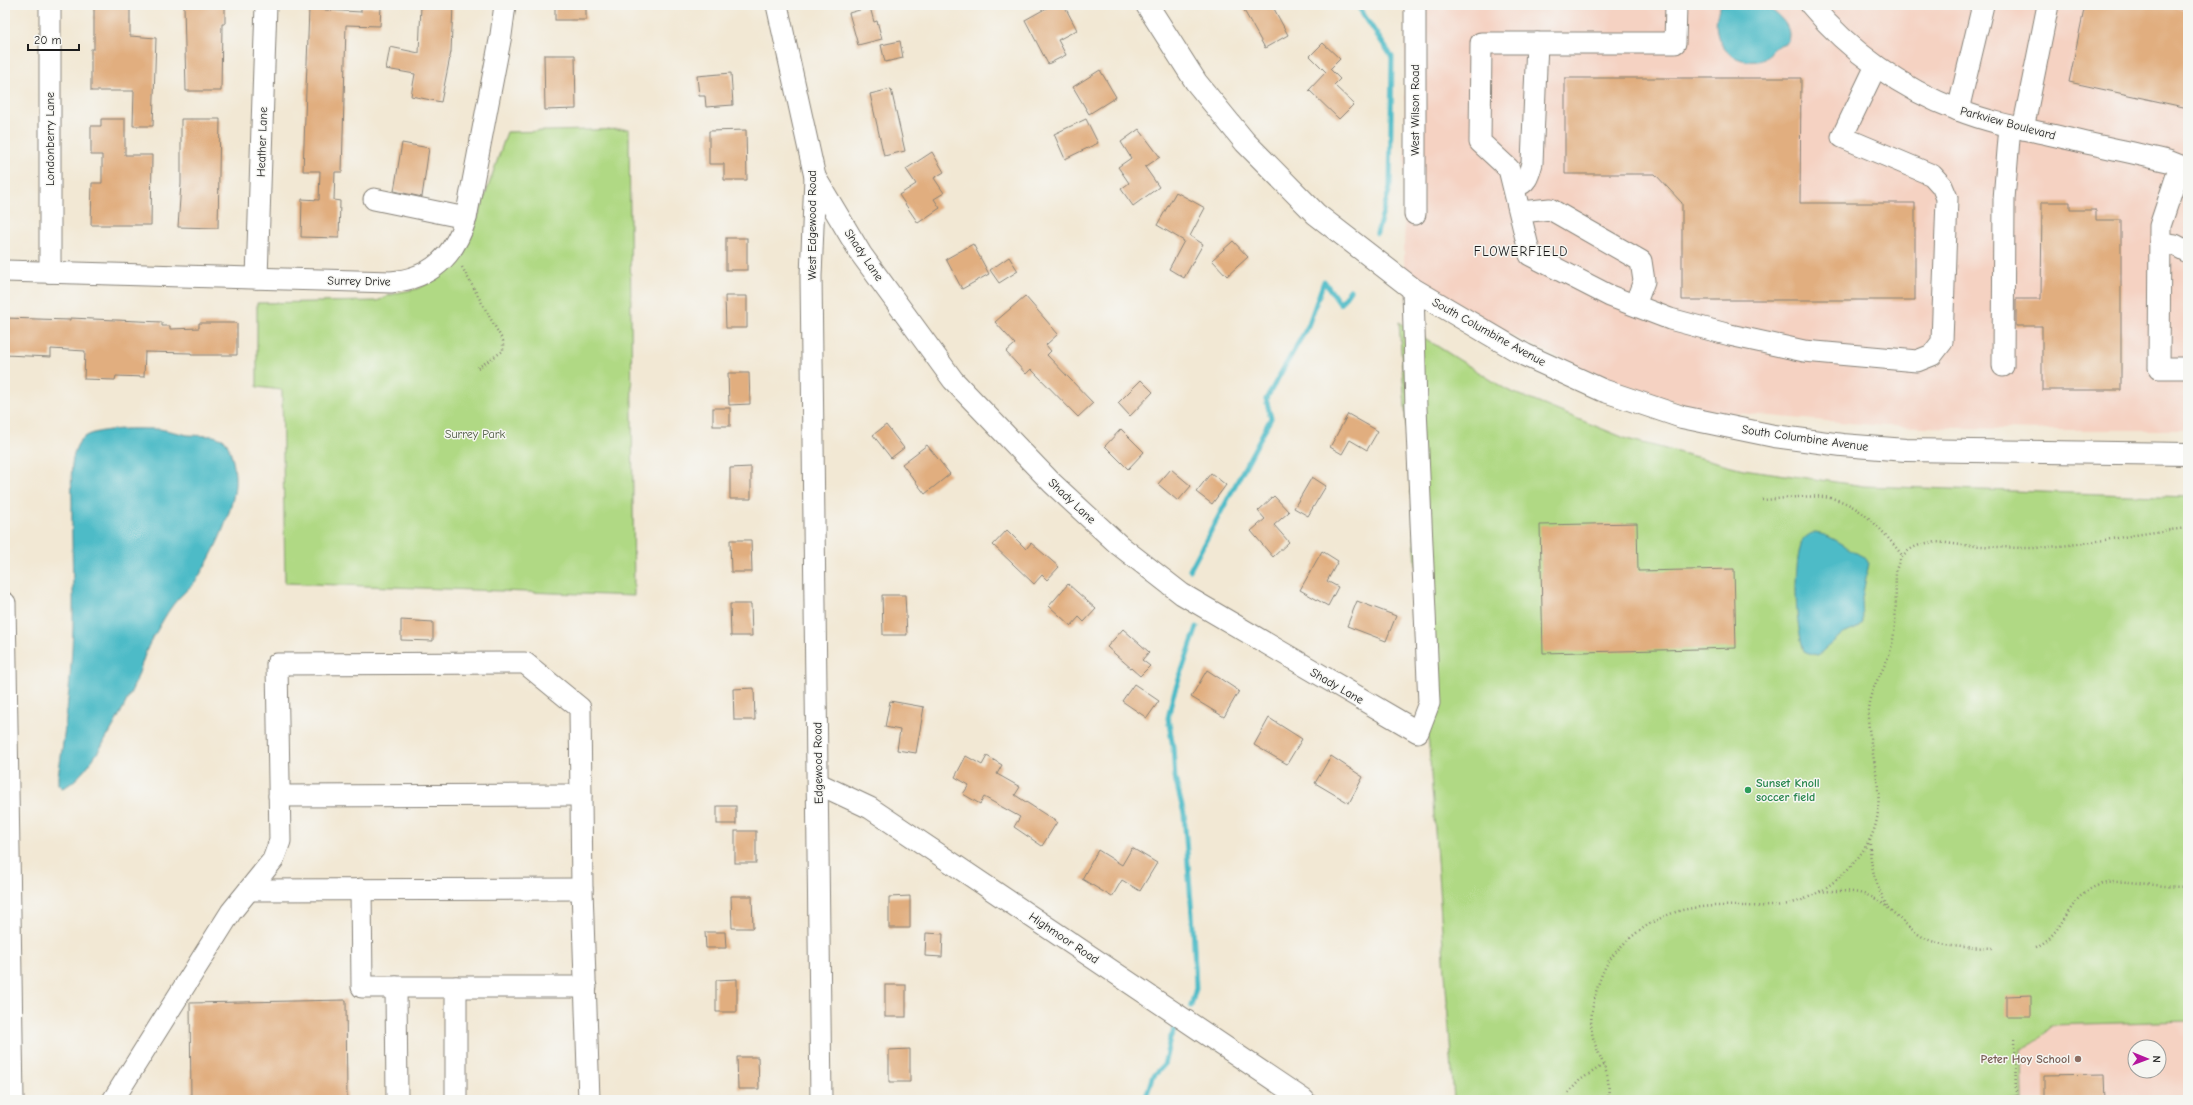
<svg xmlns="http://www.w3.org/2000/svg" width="2193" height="1105" font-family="'Comic Neue',sans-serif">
  <rect width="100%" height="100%" fill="#f6f6f2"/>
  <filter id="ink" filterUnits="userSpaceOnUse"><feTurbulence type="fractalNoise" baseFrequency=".025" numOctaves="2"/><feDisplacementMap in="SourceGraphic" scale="8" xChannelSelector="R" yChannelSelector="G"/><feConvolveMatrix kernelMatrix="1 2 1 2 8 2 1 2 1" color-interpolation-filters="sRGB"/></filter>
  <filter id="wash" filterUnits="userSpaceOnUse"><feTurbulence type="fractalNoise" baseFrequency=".012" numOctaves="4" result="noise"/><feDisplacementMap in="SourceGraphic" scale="16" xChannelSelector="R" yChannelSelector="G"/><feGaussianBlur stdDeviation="0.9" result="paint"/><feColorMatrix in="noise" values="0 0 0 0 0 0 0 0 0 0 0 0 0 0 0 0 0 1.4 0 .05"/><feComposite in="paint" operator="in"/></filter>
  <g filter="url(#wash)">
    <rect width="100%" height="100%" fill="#f2e8d4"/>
    <g fill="#f5d2c2" fill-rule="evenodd">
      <path d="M1406 5H2188V430H2041L1885 426 1700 410 1602 377 1511 335 1404 270Z"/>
      <path d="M2188 1021V1100H2022L2021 1048 2029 1046 2045 1034 2050 1025ZM2135 1047H2159V1071H2135Z"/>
    </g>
    <g fill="#b0d984" stroke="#667a50">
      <path d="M629 129 634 596 285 583 282 390 257 387V303L377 301C383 299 388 295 394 294 401 291 409 291 416 289 442 279 458 260 471 237L507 132Z"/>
      <path d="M1399 322 1507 390 1627 439 1743 469 1864 486 2188 497V1021L2050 1025C2043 1037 2035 1045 2021 1048L2022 1100H1454Z"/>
    </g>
    <g fill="#4dbbc7" stroke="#346c72">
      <path d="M1721 5H1767C1777 16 1793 24 1788 41 1785 44 1781 44 1778 46 1770 50 1768 60 1758 61 1725 65 1707 33 1721 5Z"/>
      <path d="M160 429 188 435 214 436 225 440C234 456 238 479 233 498 227 524 214 553 199 576 194 585 184 592 177 600 168 610 161 624 154 636 145 649 142 666 136 681 125 706 88 781 62 788L58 784V776C66 728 71 677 73 628 74 587 71 545 72 504 72 485 68 457 80 441 92 426 141 429 160 429Z"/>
      <path d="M1812 533C1832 533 1848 550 1866 558L1869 563 1862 598 1863 622 1860 627 1841 635 1818 655 1811 654 1804 651C1795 623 1793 572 1801 544 1803 538 1807 536 1812 533Z"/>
    </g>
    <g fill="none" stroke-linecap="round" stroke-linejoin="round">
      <g stroke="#4dbbc7" stroke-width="5">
        <path d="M1357 5 1392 57 1390 188 1377 233"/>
        <path d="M1190 570 1271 418 1266 399 1308 326 1324 281 1340 304 1350 290"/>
        <path d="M1191 1006 1196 988 1193 927 1184 814 1175 778 1173 747 1168 718 1173 696 1197 627"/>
        <path d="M1145 1100 1152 1078 1164 1065 1170 1039 1175 1029"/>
      </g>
    </g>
    <g id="blocks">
      <g fill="#e1ae7f">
        <path d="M94 5H130V36L156 38 153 126H133L134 91H91V49H94Z"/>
        <path d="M184 5H225V24H222L221 91H186Z"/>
        <path d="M421 5H453L451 52 441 102 411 96 415 74 386 69 390 47 419 53Z"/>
        <rect x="555" y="5" width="31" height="15"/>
        <path d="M1052 5H1064L1077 30 1058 40 1066 55 1048 64 1025 20Z"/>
        <path d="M1241 5H1272L1288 35 1265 48Z"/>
        <path d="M2085 5H2163L2188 11V108L2069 82Z"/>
        <path d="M361 7H381L380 26 346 25 342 172H335L334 200 340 201 339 238 301 237 302 199 319 200 320 171H303L309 9 361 12Z"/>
        <path d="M870 7 874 22 877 21 882 39 858 45 849 13Z"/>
        <path d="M900 41 903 58 885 62 881 45Z"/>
        <path d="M1323 43 1340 59 1330 69 1340 79 1334 85 1354 104 1339 119 1309 90 1326 72 1310 56Z"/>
        <path d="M544 55H575L576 109 545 110Z"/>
        <path d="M1100 70 1116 97 1089 114 1073 87Z"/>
        <path d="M731 73 733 105 706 107 705 96H699L697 76Z"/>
        <path d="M1565 78H1801L1800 203H1915V300H1682V203L1655 174H1565Z"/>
        <path d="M891 89 905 151 884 156 870 94Z"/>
        <path d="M101 119H125V155H152L151 225H91L92 183H102V155H91V126H101Z"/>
        <path d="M181 119H220L218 228 178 227 181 184Z"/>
        <path d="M1086 119 1098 143 1065 159 1054 134Z"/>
        <path d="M1139 129 1160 157 1145 167 1159 187 1133 206 1121 189 1129 183 1118 167 1131 158 1121 142Z"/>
        <path d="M746 130 747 180H724V164H709V131Z"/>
        <path d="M402 143 429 148 422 197 394 191Z"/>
        <path d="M932 152 944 172 934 178 944 193 934 199 940 208 918 223 899 195 916 184 906 169Z"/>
        <path d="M1176 192 1205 208 1190 236 1203 244 1184 278 1169 269 1184 241 1157 225Z"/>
        <path d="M2042 202H2070V210H2096V220H2121V390H2042V326H2016V299H2041Z"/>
        <rect x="726" y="238" width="21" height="32"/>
        <path d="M1233 241 1248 257 1227 276 1212 260Z"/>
        <path d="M973 244 989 274 962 289 946 259Z"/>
        <path d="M1009 257 1018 271 999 283 990 270Z"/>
        <path d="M725 296H747V328H726Z"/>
        <path d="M1025 296 1058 334 1046 345 1051 351 1047 355 1093 403 1078 417 1031 369 1026 374 1006 352 1015 344 995 322Z"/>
        <path d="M5 318 70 320V318L162 322V326H170V329L199 328V323H237V355H191V353L145 352 144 377 116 376 115 380 84 379 85 351 51 349V357L5 355Z"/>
        <path d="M728 373H749L750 404 729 405Z"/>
        <path d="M1141 380 1153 392 1130 416 1118 403Z"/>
        <rect x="713" y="408" width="17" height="18"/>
        <path d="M1348 414 1378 431 1367 450 1350 440 1342 454 1330 447Z"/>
        <path d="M886 425 904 448 891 458 873 435Z"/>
        <path d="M1121 429 1144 452 1128 469 1105 446Z"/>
        <path d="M927 445 950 474 925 494 902 464Z"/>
        <path d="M751 467V499H730V468Z"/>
        <path d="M1171 469 1191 486 1178 501 1158 484Z"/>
        <path d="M1211 473 1226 485 1212 504 1196 492Z"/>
        <path d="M1312 477 1326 486 1308 516 1294 508Z"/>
        <path d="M1274 496 1289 512 1274 525 1289 542 1273 557 1251 531 1265 519 1258 511Z"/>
        <path d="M1637 523 1638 571 1734 569 1736 648 1543 653 1540 525Z"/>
        <path d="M1007 530 1026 549 1031 543 1059 567 1047 580 1042 575 1034 584 993 545Z"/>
        <path d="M730 540H751L752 572H731Z"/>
        <path d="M1322 551 1338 561 1327 581 1338 587 1328 606 1300 590Z"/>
        <path d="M1068 584 1096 609 1084 622 1079 617 1071 626 1049 606Z"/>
        <path d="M882 595H905L907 635H883Z"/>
        <path d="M1357 601 1396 616 1386 641 1347 626Z"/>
        <path d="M730 604H751L752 636H731Z"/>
        <path d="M401 620 433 622V641L401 640Z"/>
        <path d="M1123 629 1149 652 1142 660 1150 666 1140 676 1107 647Z"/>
        <path d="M1207 670 1239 691 1224 717 1191 697Z"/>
        <path d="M1134 684 1159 701 1147 718 1122 701Z"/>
        <path d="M754 688 755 720H734L733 689Z"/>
        <path d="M890 701 924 707 916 753 897 750 900 730 885 727Z"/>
        <path d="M1269 718 1302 739 1287 764 1254 745Z"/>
        <path d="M966 756 982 765 987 756 1002 765 997 774 1020 787 1015 795 1057 822 1042 846 1014 827 1020 817 984 797 980 804 963 794 969 785 955 777Z"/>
        <path d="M1331 756 1363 777 1349 803 1315 783Z"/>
        <rect x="717" y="806" width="19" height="18"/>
        <rect x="735" y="831" width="21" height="32"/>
        <path d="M1132 848 1157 863 1140 891 1122 880 1112 897 1082 879 1098 850 1122 865Z"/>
        <path d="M731 896H752L753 928H732Z"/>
        <path d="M910 896V928H889V897Z"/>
        <path d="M705 932H725L726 948H706Z"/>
        <path d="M926 933 943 934 942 957 925 956Z"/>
        <path d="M737 979V1012H716V980Z"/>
        <rect x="885" y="985" width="21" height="32"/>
        <path d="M2031 995V1016H2006V996Z"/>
        <path d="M346 1000 347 1100H191L190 1003Z"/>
        <path d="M910 1049V1082H889V1050Z"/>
        <path d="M737 1057H758L759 1089H738Z"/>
        <path d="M2104 1074 2105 1100H2044V1075Z"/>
      </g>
    </g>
  </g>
  <g filter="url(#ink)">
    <use href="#blocks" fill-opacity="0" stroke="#878278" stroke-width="1"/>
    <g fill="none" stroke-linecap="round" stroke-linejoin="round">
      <defs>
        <g id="minor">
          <path d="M50 5V272"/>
          <path d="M777 5 815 177 811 276 821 1100"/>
          <path d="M1415 5V214"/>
          <path d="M1676 5 1675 43H1481L1480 142 1509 169 1530 255 1610 296 1670 319 1730 335 1804 351 1917 361 1932 355 1942 342 1947 198 1942 186 1932 175 1842 137 1876 66"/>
          <path d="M1811 5C1849 51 1902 89 1958 110 1988 122 2020 128 2052 135 2090 144 2129 152 2168 161L2188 169"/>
          <path d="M1958 110 1983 5"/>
          <path d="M2023 129 2048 5"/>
          <path d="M2180 166 2160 226 2159 368H2188"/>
          <path d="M815 177 861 254 953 380 1052 483 1119 545 1182 594 1418 732 1429 703 1416 408 1413 289"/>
          <path d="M1514 186C1527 185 1529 174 1532 163L1537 43"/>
          <path d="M374 199 466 218"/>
          <path d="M1521 212 1550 209 1641 261 1644 281 1635 305"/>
          <path d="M2160 243 2175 245 2188 252"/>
          <path d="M5 271 391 282C431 278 454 257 466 218L501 35 505 5"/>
          <path d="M257 278 266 5"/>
          <path d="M2003 366 2004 199 2010 126"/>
          <path d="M5 603 13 1100"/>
          <path d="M819 784 870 808 1304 1100"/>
          <path d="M279 796 581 795"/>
          <path d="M361 889 362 987H586"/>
          <path d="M249 890 582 889"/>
          <path d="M396 987 397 1100"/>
          <path d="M456 987V1100"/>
          <path d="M113 1100 231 912 273 860 280 841 277 664 525 663 580 708 582 889 589 1100"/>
        </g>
        <path id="major" d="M1147 5 1196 82 1245 142 1316 214 1413 289 1525 355 1602 390 1682 417 1774 436 1842 445 1906 450 2188 454"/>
      </defs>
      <use href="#minor" stroke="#878278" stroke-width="23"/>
      <use href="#major" stroke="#878278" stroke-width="24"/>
      <g stroke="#878278" stroke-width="2.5" stroke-dasharray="1 3" stroke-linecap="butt">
        <path d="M462 267 503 341V351L476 369"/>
        <path d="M1762 500C1782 499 1805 495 1824 497 1859 501 1882 530 1902 555"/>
        <path d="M1870 840C1869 864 1876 885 1887 906"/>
        <path d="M1820 892C1838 890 1863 890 1879 901 1894 911 1905 926 1921 936 1943 949 1970 947 1995 948"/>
        <path d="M2036 947C2056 938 2064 916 2077 900 2107 866 2152 891 2188 886"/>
        <path d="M2015 1039 2016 1100"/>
        <path d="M1568 1093 1580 1080 1603 1065"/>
        <path d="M1608 1100C1609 1092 1609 1083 1607 1075 1600 1051 1588 1040 1592 1012 1594 996 1601 971 1611 958 1630 933 1663 912 1693 908 1720 904 1747 907 1773 906 1813 904 1850 875 1869 841 1891 802 1868 753 1868 713 1868 691 1882 674 1889 655 1898 629 1895 599 1896 572 1898 557 1908 548 1923 544 1935 540 1950 544 1962 545 1985 546 2008 548 2032 548 2084 546 2136 533 2188 528"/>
      </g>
      <use href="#minor" stroke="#fff" stroke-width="21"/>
      <use href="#major" stroke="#fff" stroke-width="22"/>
    </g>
  </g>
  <circle fill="#2e9e5b" stroke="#f6f6f2" stroke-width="1.5" cx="1748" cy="790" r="4"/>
  <circle fill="#8d6e63" stroke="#f6f6f2" stroke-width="1.5" cx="2078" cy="1059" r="4"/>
  <g text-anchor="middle" stroke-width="3" stroke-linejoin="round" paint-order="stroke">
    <g font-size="12" fill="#1c1c1c" stroke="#f6f6f2">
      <text transform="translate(1415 110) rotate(-90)" y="4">West Wilson Road</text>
      <text transform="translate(2008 123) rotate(15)" y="4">Parkview Boulevard</text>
      <text transform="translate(50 139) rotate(-90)" y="4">Londonberry Lane</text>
      <text transform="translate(262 142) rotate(-88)" y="4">Heather Lane</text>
      <text transform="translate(812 225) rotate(-90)" y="4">West Edgewood Road</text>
      <text transform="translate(864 255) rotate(56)" y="4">Shady Lane</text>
      <text transform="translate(359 281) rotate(1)" y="4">Surrey Drive</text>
      <text transform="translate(1489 332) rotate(29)" y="4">South Columbine Avenue</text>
      <text transform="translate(1805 438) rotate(8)" y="4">South Columbine Avenue</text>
      <text transform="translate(1072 501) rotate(43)" y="4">Shady Lane</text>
      <text transform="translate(1337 686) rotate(30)" y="4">Shady Lane</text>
      <text transform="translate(818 763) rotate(-91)" y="4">Edgewood Road</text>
      <text transform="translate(1064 938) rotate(34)" y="4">Highmoor Road</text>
    </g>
    <g font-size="12" fill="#48553b" stroke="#f6f6f2">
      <text x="475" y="438">Surrey Park</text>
    </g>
    <g font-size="12" font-weight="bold" fill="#27864d" stroke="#f6f6f2" text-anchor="start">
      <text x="1756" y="787">Sunset Knoll<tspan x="1756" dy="14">soccer field</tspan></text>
    </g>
    <g font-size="12" font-weight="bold" fill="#785e54" stroke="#f6f6f2" text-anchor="end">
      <text x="2070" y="1063">Peter Hoy School</text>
    </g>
    <g font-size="13" letter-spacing="1" fill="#1c1c1c" stroke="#f6f6f2">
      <text x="1521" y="256">FLOWERFIELD</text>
    </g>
  </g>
  <rect width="2193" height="1105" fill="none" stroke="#f6f6f2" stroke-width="20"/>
  <g transform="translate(2147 1059) rotate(91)"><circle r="19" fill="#f6f6f2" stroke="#9f9f9c"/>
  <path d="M0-3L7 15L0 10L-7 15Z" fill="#b5179e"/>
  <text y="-6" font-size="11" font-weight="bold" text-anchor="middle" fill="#1c1c1c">N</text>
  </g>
  <path d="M28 44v6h51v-6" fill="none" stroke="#1c1c1c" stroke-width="2"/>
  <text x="34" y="44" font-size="12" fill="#1c1c1c" stroke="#f6f6f2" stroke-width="3" paint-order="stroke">20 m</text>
</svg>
